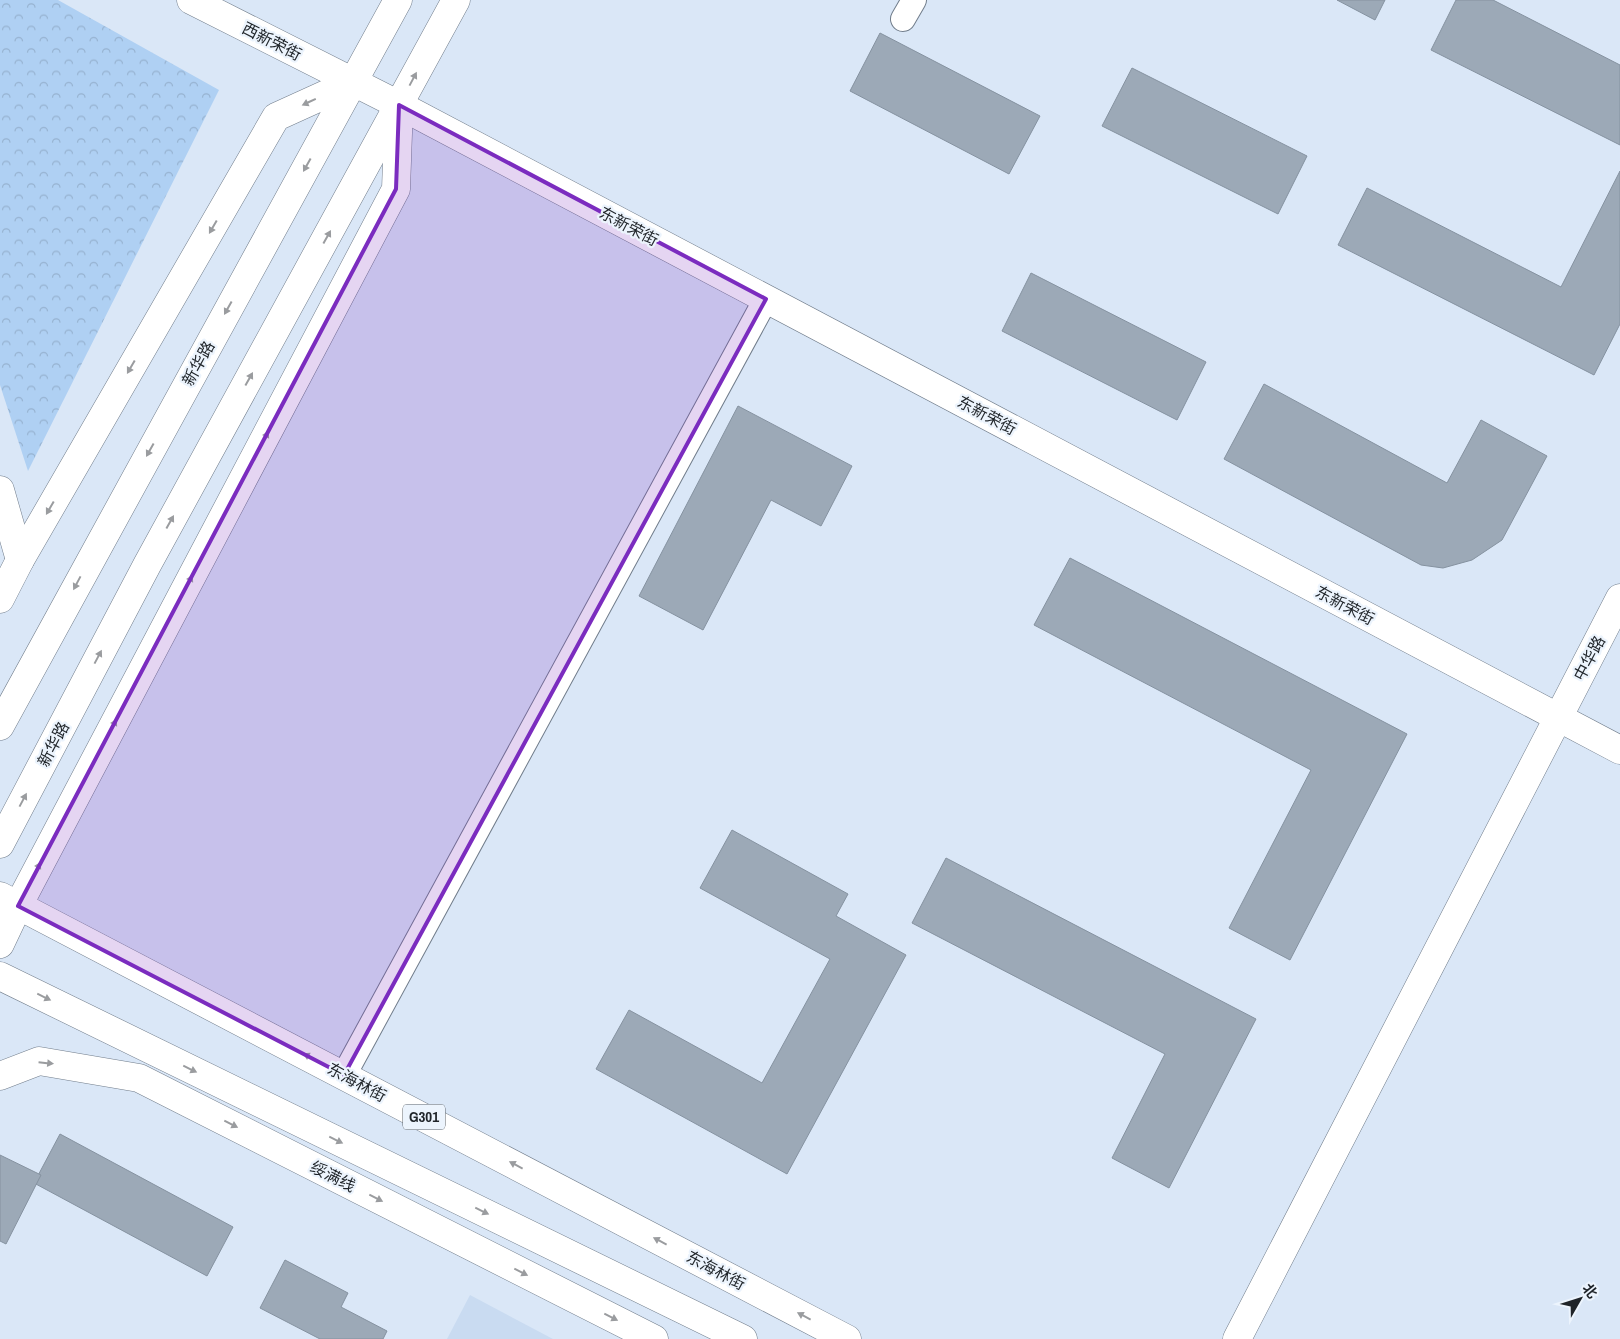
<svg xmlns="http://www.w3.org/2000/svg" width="1620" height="1339" font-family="'Archivo Narrow','Noto Sans SC',sans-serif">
  <defs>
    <pattern id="forest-crowns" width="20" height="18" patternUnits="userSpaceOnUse" patternTransform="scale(1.25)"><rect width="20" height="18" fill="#afd0f3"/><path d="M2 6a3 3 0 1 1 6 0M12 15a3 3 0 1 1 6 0" fill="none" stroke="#96b2d0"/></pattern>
  </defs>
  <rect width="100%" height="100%" fill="#dae7f7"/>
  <path fill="#c9dbf1" d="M470 1295 553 1339H447Z"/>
  <path fill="url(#forest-crowns)" d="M0 0H58L219 90 28 471 0 385Z"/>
  <g fill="#9ca9b7" stroke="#8592a0">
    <path d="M1337 0H1385L1375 20Z"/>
    <path d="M1456 0H1493L1620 65V145L1431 50Z"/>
    <path d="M880 33 1040 116 1009 174 850 91Z"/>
    <path d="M1132 68 1307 156 1278 214 1102 126Z"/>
    <path d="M1620 171V324L1594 375 1338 245 1367 188 1561 287Z"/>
    <path d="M1031 273 1206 362 1177 420 1002 331Z"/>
    <path d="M1264 384 1447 483 1481 420 1547 456 1502 540 1472 560 1443 568 1421 565 1224 459Z"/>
    <path d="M738 406 852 466 821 526 771 500 703 630 639 596Z"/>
    <path d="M1070 558 1407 734 1290 960 1229 928 1311 770 1034 625Z"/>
    <path d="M732 830 848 894 836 916 906 955 787 1174 596 1069 629 1010 762 1083 830 959 700 888Z"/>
    <path d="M946 858 1256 1019 1169 1188 1112 1158 1165 1054 912 923Z"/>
    <path d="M60 1134 233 1227 207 1276 34 1183Z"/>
    <path d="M0 1155 41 1175 6 1244 0 1241Z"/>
    <path d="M285 1260 348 1293 341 1307 387 1331 383 1339H320L260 1308Z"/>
  </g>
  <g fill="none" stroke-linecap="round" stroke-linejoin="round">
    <defs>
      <g id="minor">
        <path d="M903 19 914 0"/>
        <path d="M344 1075 766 299"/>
      </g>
      <g id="tertiary">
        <path d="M191 0 399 105 1620 750"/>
        <path d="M0 490 20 560"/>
        <path d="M1237 1339 1620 598"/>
      </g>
      <g id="primary">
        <path d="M0 726 398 0"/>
        <path d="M0 844 147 565 456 0"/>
      </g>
      <g id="trunk">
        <path d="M0 599 20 560 276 117 353 82"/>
        <path d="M0 896 847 1339"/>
        <path d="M0 944 18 906 396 189 399 105"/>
        <path d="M0 976 743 1339"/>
        <path d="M0 1076 39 1061 139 1078 654 1339"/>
      </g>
    </defs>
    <use href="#minor" stroke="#717d8b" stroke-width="26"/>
    <use href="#tertiary" stroke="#717d8b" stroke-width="29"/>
    <use href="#primary" stroke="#717d8b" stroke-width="29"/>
    <use href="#trunk" stroke="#717d8b" stroke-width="29"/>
    <use href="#minor" stroke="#fff" stroke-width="24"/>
    <use href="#tertiary" stroke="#fff" stroke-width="28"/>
    <use href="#primary" stroke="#fff" stroke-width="28"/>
    <use href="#trunk" stroke="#fff" stroke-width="28"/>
  </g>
  <defs><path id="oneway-solid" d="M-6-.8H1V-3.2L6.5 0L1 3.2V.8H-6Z" transform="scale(1.25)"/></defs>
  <g fill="#9a9c9f">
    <use href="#oneway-solid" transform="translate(413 79) rotate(-62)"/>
    <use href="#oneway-solid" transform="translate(309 102) rotate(155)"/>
    <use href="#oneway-solid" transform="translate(307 165) rotate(119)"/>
    <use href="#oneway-solid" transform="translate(213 227) rotate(120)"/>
    <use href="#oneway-solid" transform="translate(327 237) rotate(-61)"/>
    <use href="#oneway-solid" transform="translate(228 308) rotate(119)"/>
    <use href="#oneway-solid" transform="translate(131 367) rotate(120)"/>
    <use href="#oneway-solid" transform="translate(249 379) rotate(-61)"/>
    <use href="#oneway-solid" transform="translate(265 438) rotate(-62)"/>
    <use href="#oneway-solid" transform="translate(150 450) rotate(119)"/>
    <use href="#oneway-solid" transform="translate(50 508) rotate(120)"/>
    <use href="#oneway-solid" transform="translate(170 522) rotate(-61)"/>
    <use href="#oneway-solid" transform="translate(189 582) rotate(-62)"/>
    <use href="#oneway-solid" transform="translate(77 583) rotate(118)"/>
    <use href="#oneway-solid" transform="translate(98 657) rotate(-62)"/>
    <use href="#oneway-solid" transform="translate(113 726) rotate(-62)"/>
    <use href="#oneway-solid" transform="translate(23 800) rotate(-62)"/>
    <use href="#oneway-solid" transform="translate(37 869) rotate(-62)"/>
    <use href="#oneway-solid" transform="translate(44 997) rotate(26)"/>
    <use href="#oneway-solid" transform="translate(310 1057) rotate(-153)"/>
    <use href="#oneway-solid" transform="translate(46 1063) rotate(6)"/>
    <use href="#oneway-solid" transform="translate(190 1069) rotate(26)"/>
    <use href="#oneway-solid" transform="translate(231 1124) rotate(27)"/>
    <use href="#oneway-solid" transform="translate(336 1140) rotate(26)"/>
    <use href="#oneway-solid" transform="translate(516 1165) rotate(-152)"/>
    <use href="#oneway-solid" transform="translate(376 1198) rotate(27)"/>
    <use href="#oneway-solid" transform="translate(482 1211) rotate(26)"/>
    <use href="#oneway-solid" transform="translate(660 1241) rotate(-152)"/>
    <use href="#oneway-solid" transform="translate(521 1272) rotate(27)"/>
    <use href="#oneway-solid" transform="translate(804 1316) rotate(-152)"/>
    <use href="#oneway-solid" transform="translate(611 1317) rotate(27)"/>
  </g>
  <path fill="#7b2cbf" fill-opacity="0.2" stroke="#7b2cbf" stroke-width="4" stroke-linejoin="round" d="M399 105 766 299 344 1075 18 906 396 189Z"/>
  <g text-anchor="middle" stroke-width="4.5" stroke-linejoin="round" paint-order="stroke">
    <rect fill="#ecf4fd" stroke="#5c6269" stroke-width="1" x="403" y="1104.5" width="42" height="25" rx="4"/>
    <g font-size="15" font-weight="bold" fill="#1f2429">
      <text x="424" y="1122">G301</text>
    </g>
    <g font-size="16" fill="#1f2429" stroke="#ecf4fd">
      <text transform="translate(272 41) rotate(27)" y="6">西新荣街</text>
      <text transform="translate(629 226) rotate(28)" y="6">东新荣街</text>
      <text transform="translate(198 363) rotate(-61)" y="6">新华路</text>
      <text transform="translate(987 415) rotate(28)" y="6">东新荣街</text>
      <text transform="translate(1345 605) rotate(28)" y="6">东新荣街</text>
      <text transform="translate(1589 658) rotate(-62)" y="6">中华路</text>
      <text transform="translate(53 744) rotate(-62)" y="6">新华路</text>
      <text transform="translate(357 1082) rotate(28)" y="6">东海林街</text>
      <text transform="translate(333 1176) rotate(27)" y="6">绥满线</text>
      <text transform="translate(716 1270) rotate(28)" y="6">东海林街</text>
    </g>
  </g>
  <g transform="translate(1580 1299) rotate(51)" stroke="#ecf4fd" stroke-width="4" paint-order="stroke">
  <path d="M0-4L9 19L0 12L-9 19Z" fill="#1f2429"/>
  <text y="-8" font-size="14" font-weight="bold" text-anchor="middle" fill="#1f2429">北</text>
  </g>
</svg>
